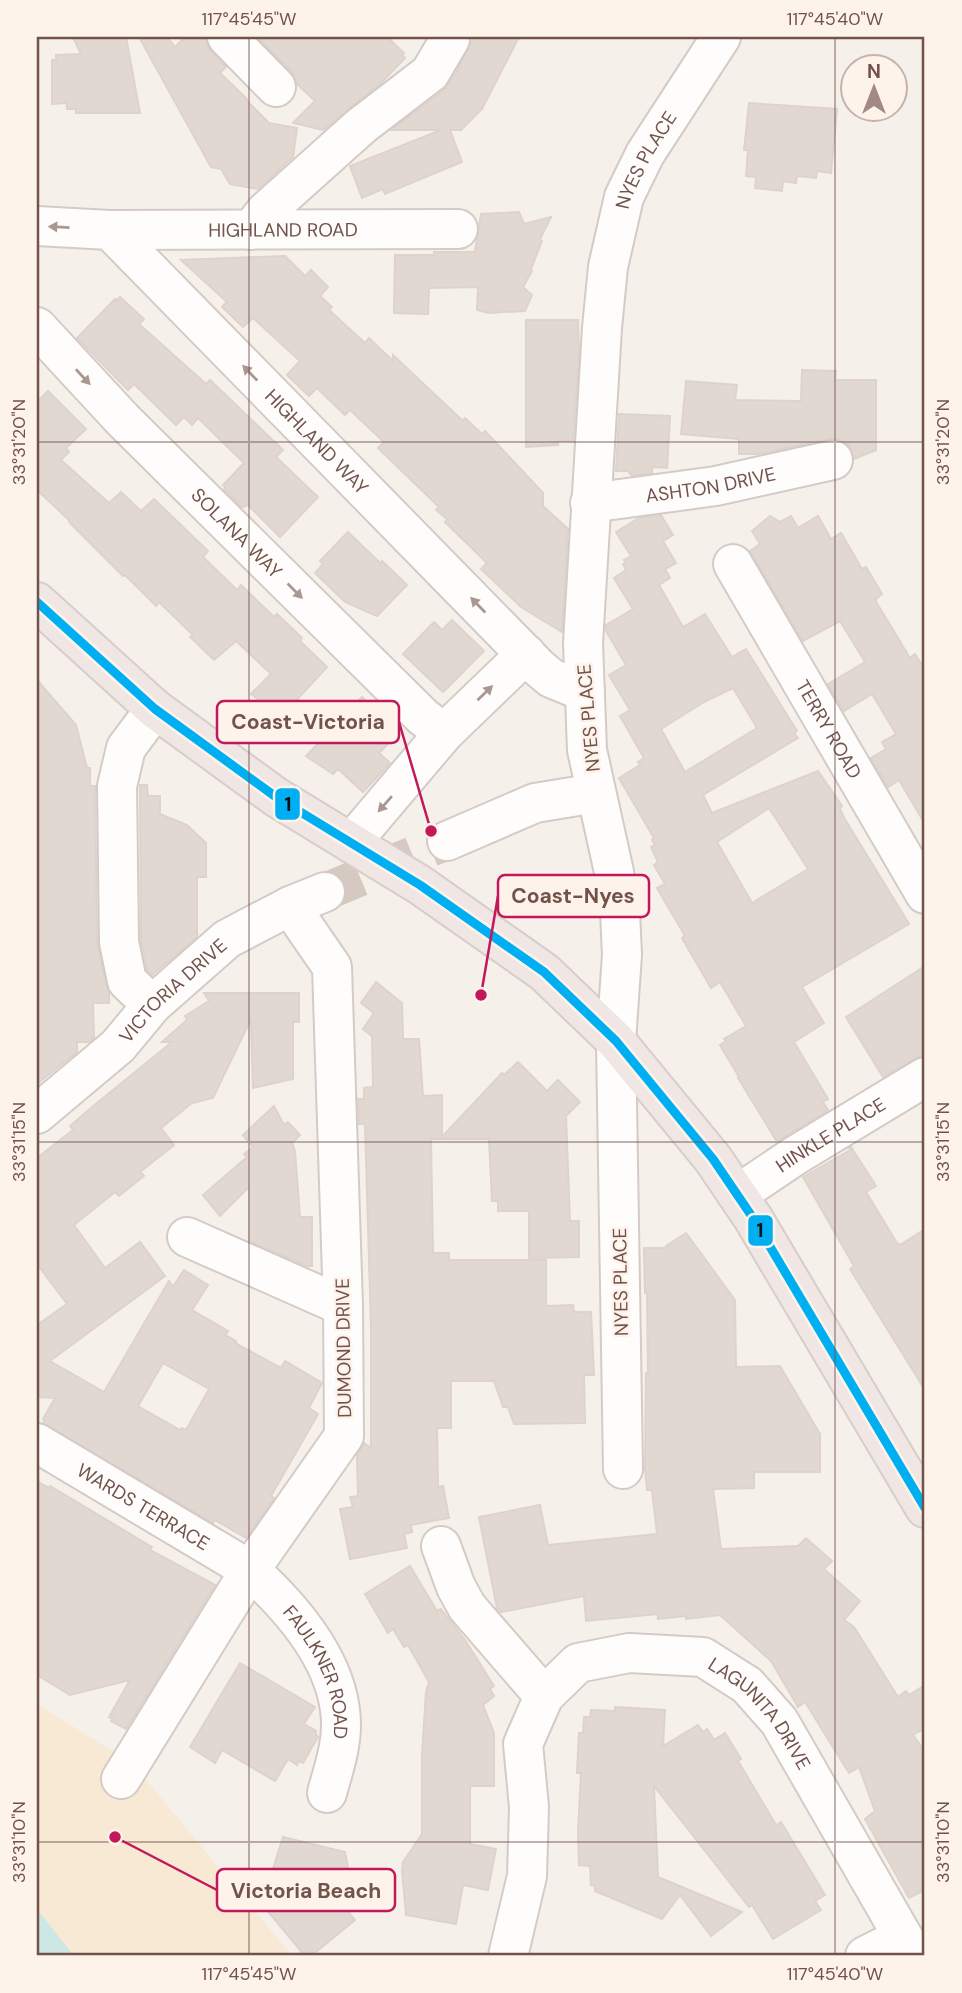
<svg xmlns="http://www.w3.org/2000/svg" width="962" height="1993" font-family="'DM Sans',sans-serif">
  <rect width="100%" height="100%" fill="#f6f0ea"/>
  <path fill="#f7e9d4" d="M37 1704 133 1764 292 1956H74L37 1909Z"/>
  <path fill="#cde7e4" d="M37 1909 74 1956H37Z"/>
  <g fill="#e2d8d2" stroke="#ded2cd" stroke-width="2" fill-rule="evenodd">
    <path d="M73 37H126L140 113H76V109H67V103L52 104V60H56V55L81 54Z"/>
    <path d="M139 37H167L175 47 185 37H206V43L211 52 226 67 220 73 247 99 246 100 269 123 297 128 293 157 258 189 230 184 221 169 211 167Z"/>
    <path d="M257 37H387L404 53 402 55 405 58 380 84 323 130 293 123 315 101 297 84 292 72Z"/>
    <path d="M474 37H519L482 109 461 130H450L462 162 385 194 383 189 362 198 350 166 441 130H391L444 90 457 71Z"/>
    <path d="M749 103 837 109 831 173 817 171 816 178 797 176 796 183 783 181 782 191 755 188 756 177 746 176 748 150H744Z"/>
    <path d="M519 212 524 224 551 217 540 239 542 241 531 269 532 271 523 287 532 295 525 311 489 313 477 310 478 287 429 288 428 314 394 313 395 255H434V252H475L481 214Z"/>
    <path d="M285 256 305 276 311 270 328 287 320 296 332 307 329 310 365 343 369 338 393 361V355L463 421 465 418 482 434 485 431 543 493V506L568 529 562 632 521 607 481 569 487 563 445 522 447 519 436 510 439 507 378 448 384 442 350 410 345 415 317 388 309 396 287 375 300 361 253 318 243 327 222 307 227 302 181 260Z"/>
    <path d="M120 297 144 319 139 324 206 384 210 380 283 450 276 457 318 497 280 537 248 505 242 507 224 489 225 487 223 485 244 463 198 418 192 425 184 417 176 425 134 384 128 390 77 338 115 299 116 301Z"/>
    <path d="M526 320H578L579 354 573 441H558V445L526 447Z"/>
    <path d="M802 370 836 371 835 380H876V450L854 459 849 445 840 439H829L758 454H739V439L681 434 686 381 737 385 735 400 801 401Z"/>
    <path d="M48 391 86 429 66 448 69 452 61 460 109 503 121 492 141 511 154 499 208 551 203 557 237 590 241 585 274 617 277 614 302 638 300 641 327 667 281 717 251 694 271 674 236 641 214 660 190 637 193 635 159 602 156 606 125 575 123 576 69 522 70 521 37 490V402Z"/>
    <path d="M619 414 670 416 667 468 652 467V473L637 475H631L628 471H616Z"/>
    <path d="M661 515 673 535 663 541 676 563 665 569 670 578 659 585 683 627 705 614 732 657 746 649 797 731 794 733 798 738 703 795 712 813 818 771 842 806 840 808 843 816 909 924 802 987 824 1023 794 1042 828 1099 823 1102 828 1110 779 1140H776L738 1078 739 1077 720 1045 726 1041 724 1039 746 1026 720 982 711 988 682 938 685 936 657 888 665 884 654 865 658 862 651 847 655 845 652 840 654 838 619 778 640 765 638 762 644 758 620 716 630 710 609 675 626 665 606 631V625L633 609 614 578 626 570 623 564 626 562 624 560 631 556 616 532 639 518ZM733 688 757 728 685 772 661 729 704 702ZM769 808 808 869 752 903 717 842Z"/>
    <path d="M770 516 780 522 791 516 798 528 818 516 831 539 841 533 862 569 866 567 882 594 875 600 910 658 915 654 925 670V824L899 780 888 787 871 758 886 749 882 742 896 734 872 694 844 711 828 684 865 662 840 621 803 641 750 551 760 544 752 531Z"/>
    <path d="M348 532 380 563 382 561 407 585 377 616 345 602 315 573 323 564 320 561Z"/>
    <path d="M452 620 484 651 443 692 403 654 434 622 442 630Z"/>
    <path d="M37 680 76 725 87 768H90V786H95L97 942 106 985 109 992V1003H93L94 1038 89 1042H77V1052L37 1084Z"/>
    <path d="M362 697 383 718 375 726 391 741 379 753 390 763 363 792 338 769 333 774 306 756Z"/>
    <path d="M140 785H147L148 796H160V814L187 825 206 843V877H197V937L152 975 147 970 141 940Z"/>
    <path d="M925 966V1053L883 1077 846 1017Z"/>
    <path d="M376 982 402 1003 403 1039H419L423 1096 442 1095V1137L502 1073 504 1075 518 1062 547 1091 558 1080 580 1102 566 1116 570 1221H579V1257L529 1258V1211H498V1201H492L489 1139H431L433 1253H449V1260H546V1306L573 1305 574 1312H591L594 1375H584L585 1423 514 1424 508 1407H503L494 1381H451V1428H437L438 1487 443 1486 449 1518 411 1525 412 1532 404 1534 407 1548 350 1559 340 1509 353 1507 350 1497 358 1496 357 1456 364 1443 371 1448V1327L365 1124H359L358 1099H364V1088L373 1087 372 1036 363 1029 374 1013 361 1003Z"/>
    <path d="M204 993H299V1022H293V1079L253 1088 251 1019 213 1098 192 1103 161 1128 174 1145 140 1172 144 1176 119 1196 115 1192 74 1225 105 1268 140 1242 165 1276 50 1361 104 1392 169 1281 173 1287 184 1270 208 1285 192 1310 228 1331 225 1335 236 1341 235 1343 281 1368 285 1361 322 1383 309 1408 318 1414 271 1496 274 1498 246 1538 215 1520 213 1523 43 1423 45 1420 43 1419 55 1398 37 1397V1325L67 1304 37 1264V1158L73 1130 70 1126 97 1103 172 1042H162L187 1020 185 1016 209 1001ZM163 1363 209 1389 186 1430 182 1428 180 1430 138 1406Z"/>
    <path d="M274 1106 284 1125 288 1122 300 1135 292 1143 295 1151 300 1217H312V1266H307L249 1241V1187L220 1216 203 1195 247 1157 244 1154 253 1147 243 1135Z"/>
    <path d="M851 1147 876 1186 866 1192 897 1243 900 1245 925 1229V1390L850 1269 854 1266 803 1177 852 1149 849 1148Z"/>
    <path d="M686 1233 735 1300 736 1367 780 1366 820 1434V1472H754V1488L713 1489 721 1549 798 1546 806 1538 832 1561 824 1569 860 1601 844 1620 854 1627 898 1697 906 1691 909 1695 925 1685V1728L913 1735 925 1752V1890L909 1898 865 1819 875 1811 859 1767 849 1773 805 1702 798 1707 771 1661 720 1615 686 1619V1616L658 1619V1614L586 1621 584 1596 501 1612 497 1608 479 1517 540 1505 548 1545 657 1534 652 1490H647L645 1469 646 1373H648L647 1293H645L644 1248H667L666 1246Z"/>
    <path d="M37 1481 49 1488 50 1486 152 1547 150 1550 215 1585 126 1729 111 1721 113 1719 109 1717 130 1680 70 1695 37 1675Z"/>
    <path d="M410 1566 437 1611 441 1609 465 1640 494 1686 490 1689 494 1696 483 1705 494 1733V1786H470V1844L496 1849 488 1890 463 1885 456 1924 406 1915 402 1871 403 1862 422 1834V1754L426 1692 429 1682 408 1645 404 1647 393 1629 388 1633 365 1594Z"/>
    <path d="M240 1663 315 1707 304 1724 316 1731 315 1733 318 1737 303 1763 299 1761 297 1765 288 1759 275 1781 222 1750 215 1763 190 1747Z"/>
    <path d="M615 1707 665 1710 663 1746 698 1725 703 1732 707 1729 714 1740 725 1733 741 1759 738 1761 776 1825 781 1822 825 1895 815 1901 821 1910 773 1939 752 1905 749 1907 654 1786 658 1877 742 1912 711 1936 680 1895 662 1919 595 1891V1886L591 1885 590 1866 579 1865 578 1831 581 1773H577L579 1733H583L584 1717H590L591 1710 615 1711Z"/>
    <path d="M283 1837 345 1852 348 1867 340 1902 355 1920 311 1956H305L250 1890 272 1872Z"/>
  </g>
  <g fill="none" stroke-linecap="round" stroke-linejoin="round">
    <path stroke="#d5c9c2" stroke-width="38" stroke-dasharray="38 19" stroke-linecap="butt" d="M325 892 447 841"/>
    <defs>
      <g id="minor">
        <path d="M227 37 276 87"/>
        <path id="s1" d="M37 226 110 230 538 667 551 678 585 692"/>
        <path id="s2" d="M110 230 458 229"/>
        <path d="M251 230 265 212 361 126 430 73 450 39"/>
        <path id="s3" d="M37 327 123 420 423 717 444 733"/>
        <path id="s4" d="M590 503 716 486 833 460"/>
        <path id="s5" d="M733 564 925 894"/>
        <path d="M447 841 535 803 596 793"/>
        <path d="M351 843 444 733 526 654"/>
        <path d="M152 1005 127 981 119 942 117 786 126 748 155 709"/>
        <path id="s6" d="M37 1114 118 1046 152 1005 227 939 290 906 325 892"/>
        <path id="s7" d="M738 1194 796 1155 925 1077"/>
        <path d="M187 1237 343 1306"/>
        <path id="s8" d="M37 1443 250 1570C292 1608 341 1664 341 1725 341 1748 333 1771 327 1793"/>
        <path id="s9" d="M623 1469 616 1041 622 955 620 912 614 872 587 750 583 643 602 328 608 267 624 197 645 154 721 37"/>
        <path d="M441 1546 456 1587 467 1607 544 1696"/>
        <path d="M121 1779 250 1570 344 1436 343 1306 332 967 290 906"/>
        <path id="s10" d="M508 1956 527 1876 529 1807 523 1744 544 1696 578 1663 629 1653 703 1657 747 1685 779 1721 914 1956"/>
        <path d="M865 1956 903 1937"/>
      </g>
      <path id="highway" d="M37 602 155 709 276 797 420 885 544 972 616 1041 713 1159 753 1218 925 1508"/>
    </defs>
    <use href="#minor" stroke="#d4cbc7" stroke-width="42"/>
    <use href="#highway" stroke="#d7cdca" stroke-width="42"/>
    <use href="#minor" stroke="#fefdfc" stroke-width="38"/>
    <use href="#highway" stroke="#f0e6e4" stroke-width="38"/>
    <defs>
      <path id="bus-1" d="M37 602 155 709 276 797 420 885 544 972 616 1041 713 1159 753 1218 925 1508"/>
    </defs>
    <use href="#bus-1" stroke="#fef3eb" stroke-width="14"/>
    <use href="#bus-1" stroke="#00aff2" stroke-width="9"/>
  </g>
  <defs><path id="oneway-solid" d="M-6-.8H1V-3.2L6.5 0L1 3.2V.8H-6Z" transform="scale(1.75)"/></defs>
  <g fill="#aa9792">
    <use href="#oneway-solid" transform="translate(59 227) rotate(-177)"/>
    <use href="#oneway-solid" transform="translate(250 373) rotate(-134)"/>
    <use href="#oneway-solid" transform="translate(83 377) rotate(47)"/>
    <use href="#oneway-solid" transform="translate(295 591) rotate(45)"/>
    <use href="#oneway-solid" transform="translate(478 605) rotate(-134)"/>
    <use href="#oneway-solid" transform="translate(485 693) rotate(-44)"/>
    <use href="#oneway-solid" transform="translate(385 804) rotate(131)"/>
  </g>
  <path fill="none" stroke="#72534c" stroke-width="2" stroke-opacity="0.45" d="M249 37V1956M835 37V1956M37 442H925M37 1142H925M37 1842H925"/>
  <g text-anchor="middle" stroke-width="5" stroke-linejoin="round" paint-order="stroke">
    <g font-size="19" fill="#72534c" stroke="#fef3eb">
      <text dy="7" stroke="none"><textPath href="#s9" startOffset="1321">NYES PLACE</textPath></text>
      <text dy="7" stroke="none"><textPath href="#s2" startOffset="173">HIGHLAND ROAD</textPath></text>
      <text dy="7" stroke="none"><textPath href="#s1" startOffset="369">HIGHLAND WAY</textPath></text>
      <text dy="7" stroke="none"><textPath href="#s4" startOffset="122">ASHTON DRIVE</textPath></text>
      <text dy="7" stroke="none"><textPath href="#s3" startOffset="287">SOLANA WAY</textPath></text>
      <text transform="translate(588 718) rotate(-95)" y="7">NYES PLACE</text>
      <text dy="7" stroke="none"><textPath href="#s5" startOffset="191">TERRY ROAD</textPath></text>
      <text dy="7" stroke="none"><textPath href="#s6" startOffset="184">VICTORIA DRIVE</textPath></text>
      <text dy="7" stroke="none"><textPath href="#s7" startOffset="110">HINKLE PLACE</textPath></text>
      <text transform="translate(620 1282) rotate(-91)" y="7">NYES PLACE</text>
      <text transform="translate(343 1348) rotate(-91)" y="7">DUMOND DRIVE</text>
      <text dy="7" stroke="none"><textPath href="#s8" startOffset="124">WARDS TERRACE</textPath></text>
      <text dy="7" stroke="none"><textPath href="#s8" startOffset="374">FAULKNER ROAD</textPath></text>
      <text dy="7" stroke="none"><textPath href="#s10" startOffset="522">LAGUNITA DRIVE</textPath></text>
    </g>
  </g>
  <path fill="none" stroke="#c2185b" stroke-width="2.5" d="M431 831L399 722M481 995L498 896M115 1837L217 1890"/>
  <g fill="#c2185b" stroke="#fef3eb" stroke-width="2.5">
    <circle cx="431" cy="831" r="7"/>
    <circle cx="481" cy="995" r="7"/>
    <circle cx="115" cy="1837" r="7"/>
  </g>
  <g fill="#fef3eb" stroke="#c2185b" stroke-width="2.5">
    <rect x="217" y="701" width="182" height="42" rx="7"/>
    <rect x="498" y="875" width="151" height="42" rx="7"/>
    <rect x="217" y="1869" width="178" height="42" rx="7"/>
  </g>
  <g font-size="21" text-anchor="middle" font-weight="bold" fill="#72534c">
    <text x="308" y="729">Coast-Victoria</text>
    <text x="573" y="903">Coast-Nyes</text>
    <text x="306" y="1898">Victoria Beach</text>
  </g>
  <g stroke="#fef3eb" stroke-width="2.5">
    <rect x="274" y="787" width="27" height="34" rx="7" fill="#00aff2"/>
    <rect x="747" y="1214" width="27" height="33" rx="7" fill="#00aff2"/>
  </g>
  <g font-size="19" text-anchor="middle" font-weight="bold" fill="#111">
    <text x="288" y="811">1</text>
    <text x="760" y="1237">1</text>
  </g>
  <rect width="962" height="1993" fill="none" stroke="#fef3eb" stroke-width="77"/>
  <g transform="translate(874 88)"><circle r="33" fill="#fef3eb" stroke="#c6b3ab" stroke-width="2"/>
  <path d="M0-5L12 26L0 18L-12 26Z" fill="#a08a83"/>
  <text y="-10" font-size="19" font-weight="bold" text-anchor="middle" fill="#72534c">N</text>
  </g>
  <rect x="38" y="38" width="885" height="1916" fill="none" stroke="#72534c" stroke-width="2.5"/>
  <g font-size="18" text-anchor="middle" fill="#72534c">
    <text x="249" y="25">117°45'45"W</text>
    <text x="835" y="25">117°45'40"W</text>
    <text transform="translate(19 442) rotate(-90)" y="6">33°31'20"N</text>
    <text transform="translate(943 442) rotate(-90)" y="6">33°31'20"N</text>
    <text transform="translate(19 1142) rotate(-90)" y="6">33°31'15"N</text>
    <text transform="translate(943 1142) rotate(-90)" y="6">33°31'15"N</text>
    <text transform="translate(19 1842) rotate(-90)" y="6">33°31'10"N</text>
    <text transform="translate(943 1842) rotate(-90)" y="6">33°31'10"N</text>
    <text x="249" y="1980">117°45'45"W</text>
    <text x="835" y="1980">117°45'40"W</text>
  </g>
</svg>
